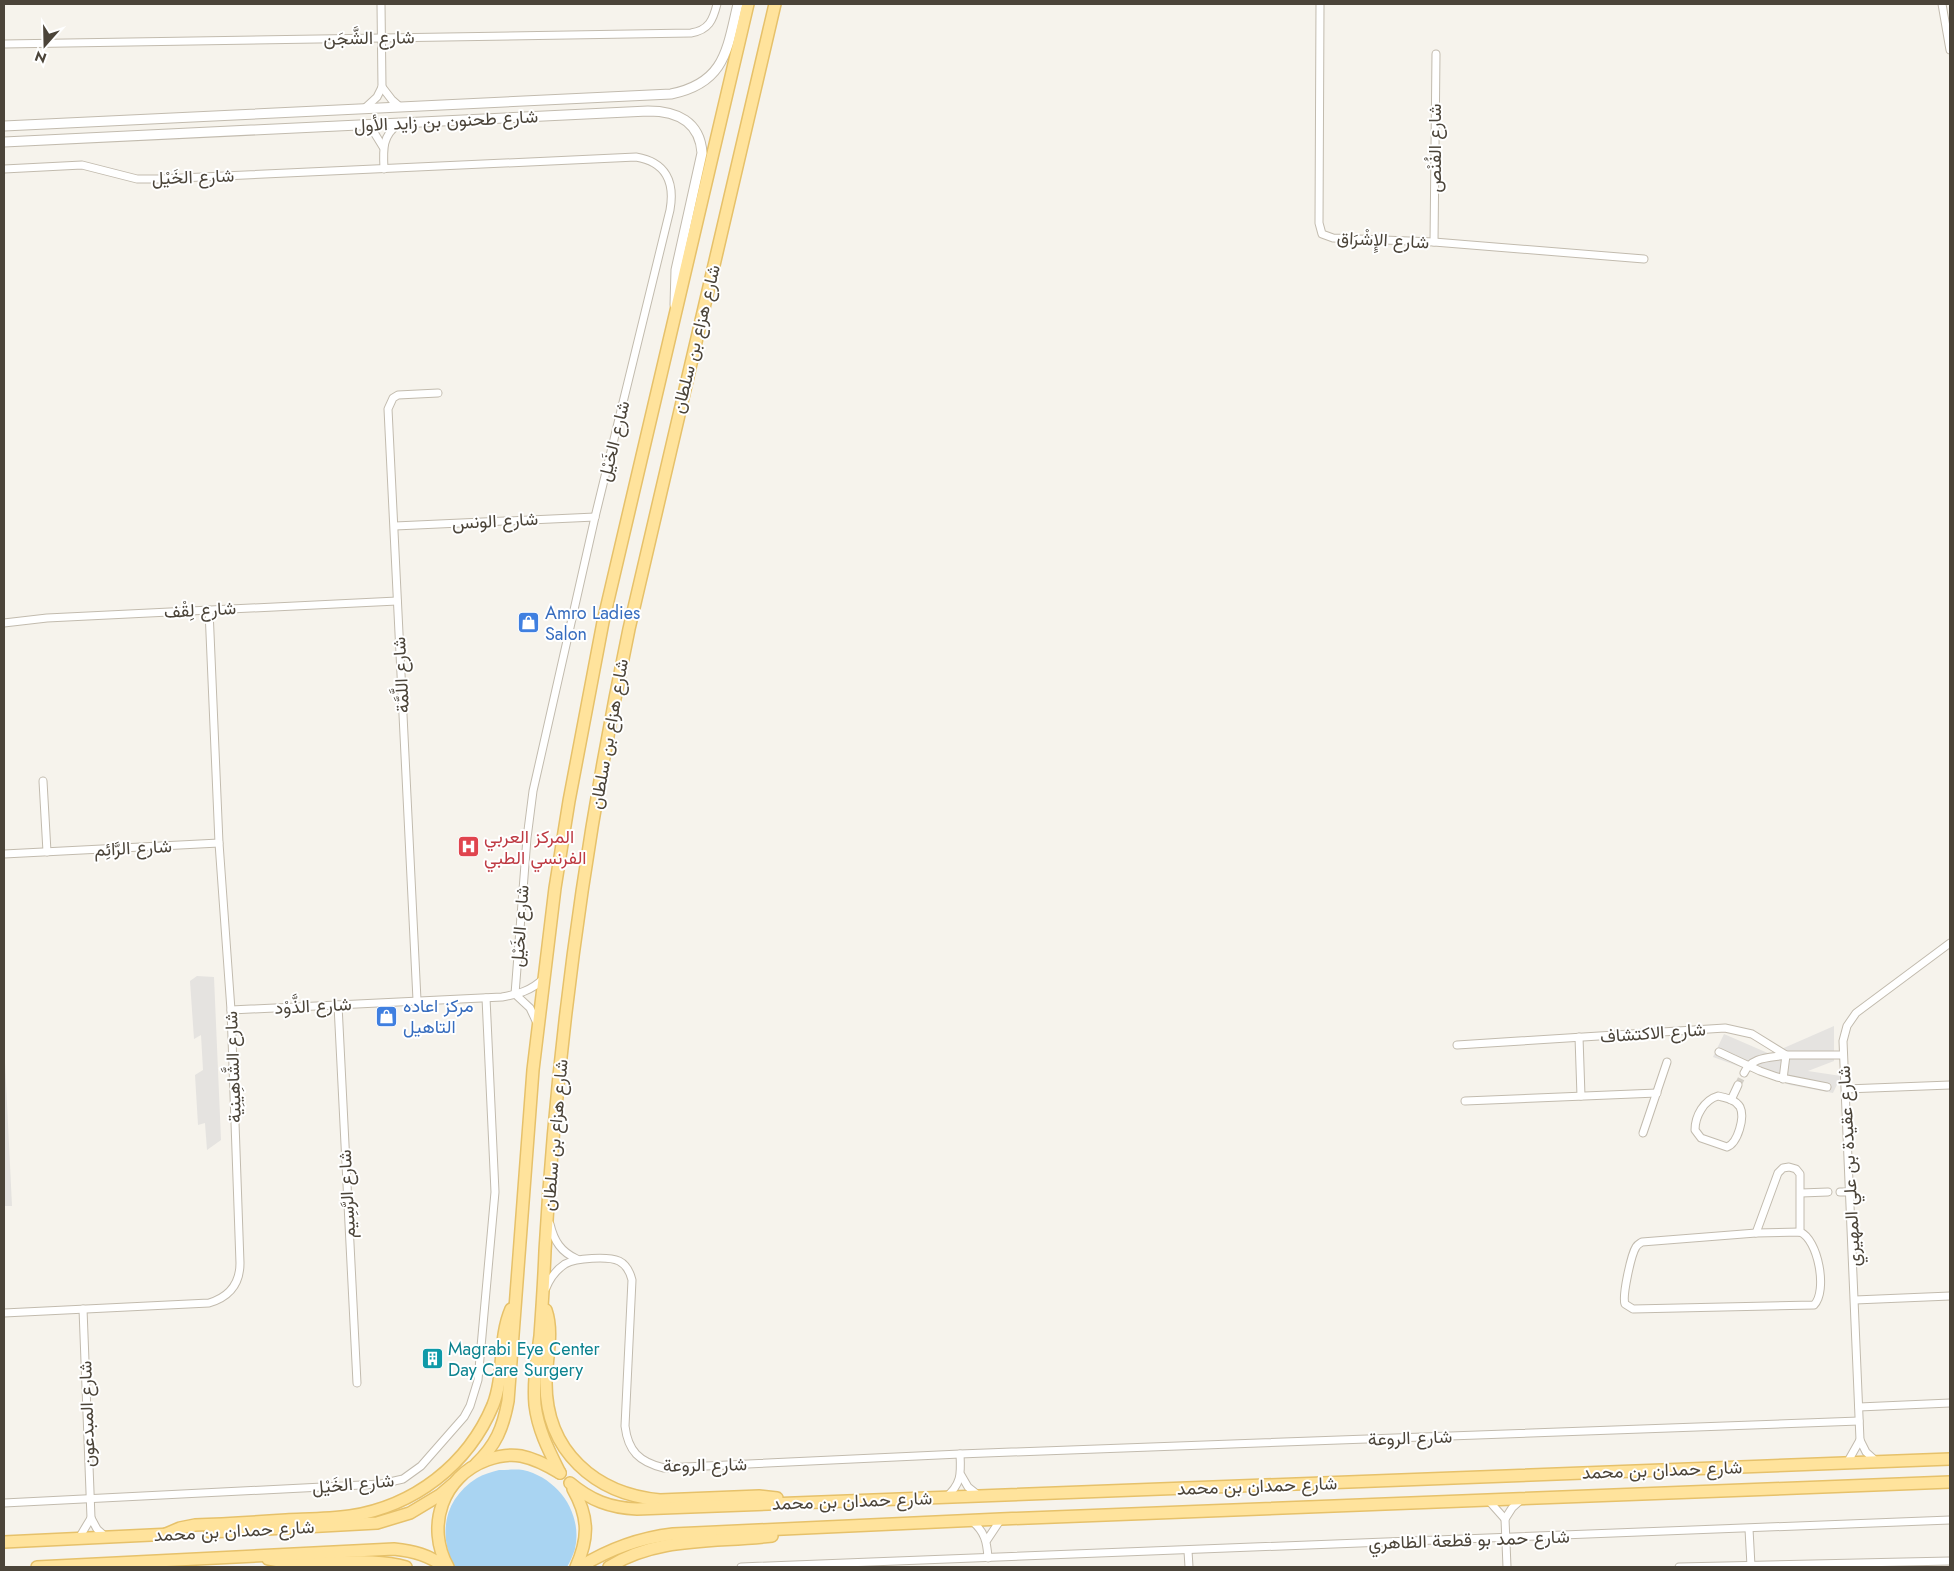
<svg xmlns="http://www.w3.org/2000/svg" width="1954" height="1571" font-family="Jost,Vazirmatn,sans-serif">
  <rect width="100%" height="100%" fill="#f6f3ec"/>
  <g fill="#e5e3e0">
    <path d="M197 976 214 977 221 1140 207 1150 205 1123 198 1125 195 1075 203 1070 201 1035 194 1039 190 981Z"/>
    <path d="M1834 1026V1061L1808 1071 1841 1076 1833 1093 1790 1085 1713 1057 1724 1034 1770 1054Z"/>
    <path d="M4 1042 12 1206H4Z"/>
  </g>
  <path fill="#a9d4f2" d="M499 1470C507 1470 515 1469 523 1470 558 1478 583 1513 575 1549 573 1555 570 1562 567 1567H454C438 1533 444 1499 477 1478 484 1474 492 1472 499 1470Z"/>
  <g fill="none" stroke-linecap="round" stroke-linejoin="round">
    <path stroke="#d4d0c8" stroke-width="7" stroke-dasharray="7 3.5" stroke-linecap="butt" d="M1738 1085 1744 1073"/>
    <defs>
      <g id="minor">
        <path d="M1320 4 1319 223 1322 234 1333 238 1434 242 1644 259"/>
        <path d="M1942 4 1950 50"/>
        <path d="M4 44 691 33C709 30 713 20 717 4"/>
        <path d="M382 87 392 100 400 107"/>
        <path d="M365 108 377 97 382 87 381 4"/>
        <path d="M363 125 375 134 383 147"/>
        <path d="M4 169 82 165 137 179H159L636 157C666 162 675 182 670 210L595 517 533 791 527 838 515 994"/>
        <path d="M384 169C383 150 382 135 399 124"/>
        <path d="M1434 242 1436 54"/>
        <path d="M395 526 595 517"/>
        <path d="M4 623 47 618 397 601"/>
        <path d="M43 781 47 852"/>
        <path d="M4 854 219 843"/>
        <path d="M515 994 530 1008 537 1023"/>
        <path d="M417 1000 388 409 393 398 398 395 438 393"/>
        <path d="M338 1005 357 1383"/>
        <path d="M231 1010 502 997C518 994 531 991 543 979"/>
        <path d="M1579 1037 1581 1096"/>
        <path d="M1457 1045 1725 1028 1752 1034 1786 1055H1843"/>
        <path d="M1719 1052 1760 1071 1777 1077 1827 1087"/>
        <path d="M1744 1073C1752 1056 1770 1058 1786 1055L1783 1079"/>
        <path d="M1846 1089 1950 1085"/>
        <path d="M1718 1096C1726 1098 1735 1099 1740 1107 1745 1117 1738 1143 1727 1147L1701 1138 1695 1130C1695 1116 1704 1100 1718 1096Z"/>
        <path d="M1731 1100 1738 1085"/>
        <path d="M1465 1101 1657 1093"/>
        <path d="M1643 1133 1667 1062"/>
        <path d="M1840 1192H1850"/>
        <path d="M1801 1193 1828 1192"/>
        <path d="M550 1224C554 1241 561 1252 577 1259"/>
        <path d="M1800 1232C1818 1239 1828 1291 1814 1305L1633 1309 1625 1304C1622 1296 1631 1255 1636 1247 1638 1244 1639 1244 1642 1242L1756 1233Z"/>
        <path d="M1756 1233 1778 1173 1783 1168 1789 1167 1796 1169 1800 1174V1232"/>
        <path d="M546 1288C550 1278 556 1270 565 1264 576 1258 608 1256 619 1261 627 1265 630 1272 632 1280L625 1426C628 1451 639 1462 664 1468L960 1454 1859 1421"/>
        <path d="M1855 1300 1950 1296"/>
        <path d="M4 1313 209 1303C229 1297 240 1284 240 1263L231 1010 219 843 209 610"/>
        <path d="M1859 1407 1950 1403"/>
        <path d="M1876 1461 1866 1452 1860 1440 1843 1041 1847 1026 1856 1013 1950 943"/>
        <path d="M1847 1463 1860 1440"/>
        <path d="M961 1475 968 1487 978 1495"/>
        <path d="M945 1498C962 1484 961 1473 960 1454"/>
        <path d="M1489 1501 1505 1519"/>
        <path d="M4 1503 381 1484 403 1479 421 1466 464 1417 470 1406 478 1380 495 1192 486 998"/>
        <path d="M91 1518 97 1529 106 1537"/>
        <path d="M972 1521C985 1532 987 1542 988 1558"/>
        <path d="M1749 1529 1751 1566"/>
        <path d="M79 1538 91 1518 83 1309"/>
        <path d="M987 1540 1001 1519"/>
        <path d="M1188 1551 1189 1567"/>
        <path d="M741 1567 1950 1520"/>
        <path d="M1507 1567 1505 1519 1512 1508 1522 1499"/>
        <path d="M1679 1567 1950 1561"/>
      </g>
      <g id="tertiary">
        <path d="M4 126 671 94C725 83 727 50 738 4"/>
        <path d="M4 142 648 111C676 111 700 121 702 153L676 270 675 305"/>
      </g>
      <g id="primary">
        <path d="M546 1310C554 1333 546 1360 546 1383 546 1451 595 1494 660 1500L759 1496 777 1498"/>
        <path d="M476 1464C496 1445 503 1428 508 1401L533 1070 555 888 569 801 603 622 748 4"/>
        <path d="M560 1473C549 1451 538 1430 535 1405 533 1382 537 1359 540 1336 542 1308 544 1279 545 1251 557 1042 586 834 629 629L775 4"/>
        <path d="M570 1483C590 1500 610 1508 637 1509L1950 1459"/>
        <path d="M573 1489C589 1517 589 1538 576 1567"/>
        <path d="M210 1532 377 1523 410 1513 440 1495 453 1484"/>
        <path d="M166 1534 180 1528 195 1525C225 1524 256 1522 286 1520 307 1519 329 1519 350 1516 414 1506 468 1465 493 1405 505 1374 498 1339 511 1309"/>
        <path d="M4 1542 172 1534"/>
        <path d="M268 1559C312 1569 365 1555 406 1567"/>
        <path d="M37 1567 394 1549C413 1551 430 1555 444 1567"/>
        <path d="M448 1567C425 1526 443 1476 487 1460 498 1456 510 1454 521 1456 536 1459 547 1465 560 1473"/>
        <path d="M580 1567C609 1549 639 1538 673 1534L1001 1519 1950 1482"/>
        <path d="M609 1567C658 1536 717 1543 772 1536"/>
      </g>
    </defs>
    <use href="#minor" stroke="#c2bbae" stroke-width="9"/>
    <use href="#tertiary" stroke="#c2bbae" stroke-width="11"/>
    <use href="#primary" stroke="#e6c16a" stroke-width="14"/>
    <use href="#minor" stroke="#fff" stroke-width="7"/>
    <use href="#tertiary" stroke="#fff" stroke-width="9"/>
    <use href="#primary" stroke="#ffe39c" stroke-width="11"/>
  </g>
  <defs>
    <symbol id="shop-square" viewBox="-11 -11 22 22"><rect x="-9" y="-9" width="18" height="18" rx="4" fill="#3f7fe0" stroke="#fff"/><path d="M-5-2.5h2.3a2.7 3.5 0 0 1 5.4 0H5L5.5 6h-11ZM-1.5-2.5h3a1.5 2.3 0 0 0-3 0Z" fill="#fff"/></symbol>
    <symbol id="hospital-square" viewBox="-11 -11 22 22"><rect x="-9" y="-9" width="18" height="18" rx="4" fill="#e0444e" stroke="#fff"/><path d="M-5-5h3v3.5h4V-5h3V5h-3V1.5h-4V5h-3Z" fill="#fff"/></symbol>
    <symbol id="building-square" viewBox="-11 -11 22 22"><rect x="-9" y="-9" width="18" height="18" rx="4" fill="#0f9aa8" stroke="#fff"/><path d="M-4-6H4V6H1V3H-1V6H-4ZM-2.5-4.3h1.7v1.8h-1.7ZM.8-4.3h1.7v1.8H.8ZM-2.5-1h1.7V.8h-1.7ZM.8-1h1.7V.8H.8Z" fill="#fff"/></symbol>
  </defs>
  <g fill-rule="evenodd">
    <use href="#shop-square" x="516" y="610" width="25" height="25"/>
    <use href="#hospital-square" x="456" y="834" width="25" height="25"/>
    <use href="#shop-square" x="374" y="1004" width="25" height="25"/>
    <use href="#building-square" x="420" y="1346" width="25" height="25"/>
  </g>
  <g text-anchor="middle" stroke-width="4" stroke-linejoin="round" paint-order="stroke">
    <g font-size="18" fill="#4b4439" stroke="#fff">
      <text transform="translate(369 38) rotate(-1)" y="6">شارع الشَّجَن</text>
      <text transform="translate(446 121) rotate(-3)" y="6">شارع طحنون بن زايد الأول</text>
      <text transform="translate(1435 148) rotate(-90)" y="6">شارع الفُنْص</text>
      <text transform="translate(193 177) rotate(-2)" y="6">شارع الخَيْل</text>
      <text transform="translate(1383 240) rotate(3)" y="6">شارع الإِشْرَاق</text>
      <text transform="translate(696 339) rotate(-76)" y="6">شارع هزاع بن سلطان</text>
      <text transform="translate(614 441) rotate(-76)" y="6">شارع الخَيْل</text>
      <text transform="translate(495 521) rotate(-3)" y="6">شارع الونس</text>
      <text transform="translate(200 610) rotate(-3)" y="6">شارع لِقْف</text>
      <text transform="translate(401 675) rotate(-93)" y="6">شارع اللَّمَّة</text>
      <text transform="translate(609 734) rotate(-80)" y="6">شارع هزاع بن سلطان</text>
      <text transform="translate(133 848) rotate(-3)" y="6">شارع الرَّائِم</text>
      <text transform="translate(520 926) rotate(-86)" y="6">شارع الخَيْل</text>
      <text transform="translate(313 1006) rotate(-3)" y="6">شارع الذَّوْد</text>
      <text transform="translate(1653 1033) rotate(-4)" y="6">شارع الاكتشاف</text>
      <text transform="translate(233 1067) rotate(-92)" y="6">شارع الشَّاهِينِية</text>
      <text transform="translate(555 1135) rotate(-85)" y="6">شارع هزاع بن سلطان</text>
      <text transform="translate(1849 1166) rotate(-93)" y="6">شارع عقيدة بن علي المهيري</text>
      <text transform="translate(347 1194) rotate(-93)" y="6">شارع الرَّسِيم</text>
      <text transform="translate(87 1414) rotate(-92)" y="6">شارع المبدعون</text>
      <text transform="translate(1410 1438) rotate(-2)" y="6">شارع الروعة</text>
      <text transform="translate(705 1465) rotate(-1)" y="6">شارع الروعة</text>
      <text transform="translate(1662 1470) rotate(-2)" y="6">شارع حمدان بن محمد</text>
      <text transform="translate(353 1484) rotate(-5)" y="6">شارع الخَيْل</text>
      <text transform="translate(1257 1486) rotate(-2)" y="6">شارع حمدان بن محمد</text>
      <text transform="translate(852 1501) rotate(-2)" y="6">شارع حمدان بن محمد</text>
      <text transform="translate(234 1531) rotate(-3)" y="6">شارع حمدان بن محمد</text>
      <text transform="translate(1469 1540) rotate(-2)" y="6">شارع حمد بو قطعة الظاهري</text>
    </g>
    <g font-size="18" fill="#366cbe" stroke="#fff" text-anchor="start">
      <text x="545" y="619">Amro Ladies<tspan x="545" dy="21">Salon</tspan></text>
      <text x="403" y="1012">مركز اعاده<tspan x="403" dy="21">التاهيل</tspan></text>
    </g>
    <g font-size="18" fill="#be3a42" stroke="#fff" text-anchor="start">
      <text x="484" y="843">المركز العربي<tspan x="484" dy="21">الفرنسي الطبي</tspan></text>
    </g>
    <g font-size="18" fill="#0d838f" stroke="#fff" text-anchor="start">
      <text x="448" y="1355">Magrabi Eye Center<tspan x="448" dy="21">Day Care Surgery</tspan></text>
    </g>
  </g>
  <rect width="1954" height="1571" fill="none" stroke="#4b4439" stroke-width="10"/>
  <g transform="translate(45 45) rotate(200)" stroke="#ffffff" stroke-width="4" paint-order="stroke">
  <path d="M0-4L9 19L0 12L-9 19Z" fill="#4b4439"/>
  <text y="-8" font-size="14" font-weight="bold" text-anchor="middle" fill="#4b4439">N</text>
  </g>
</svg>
